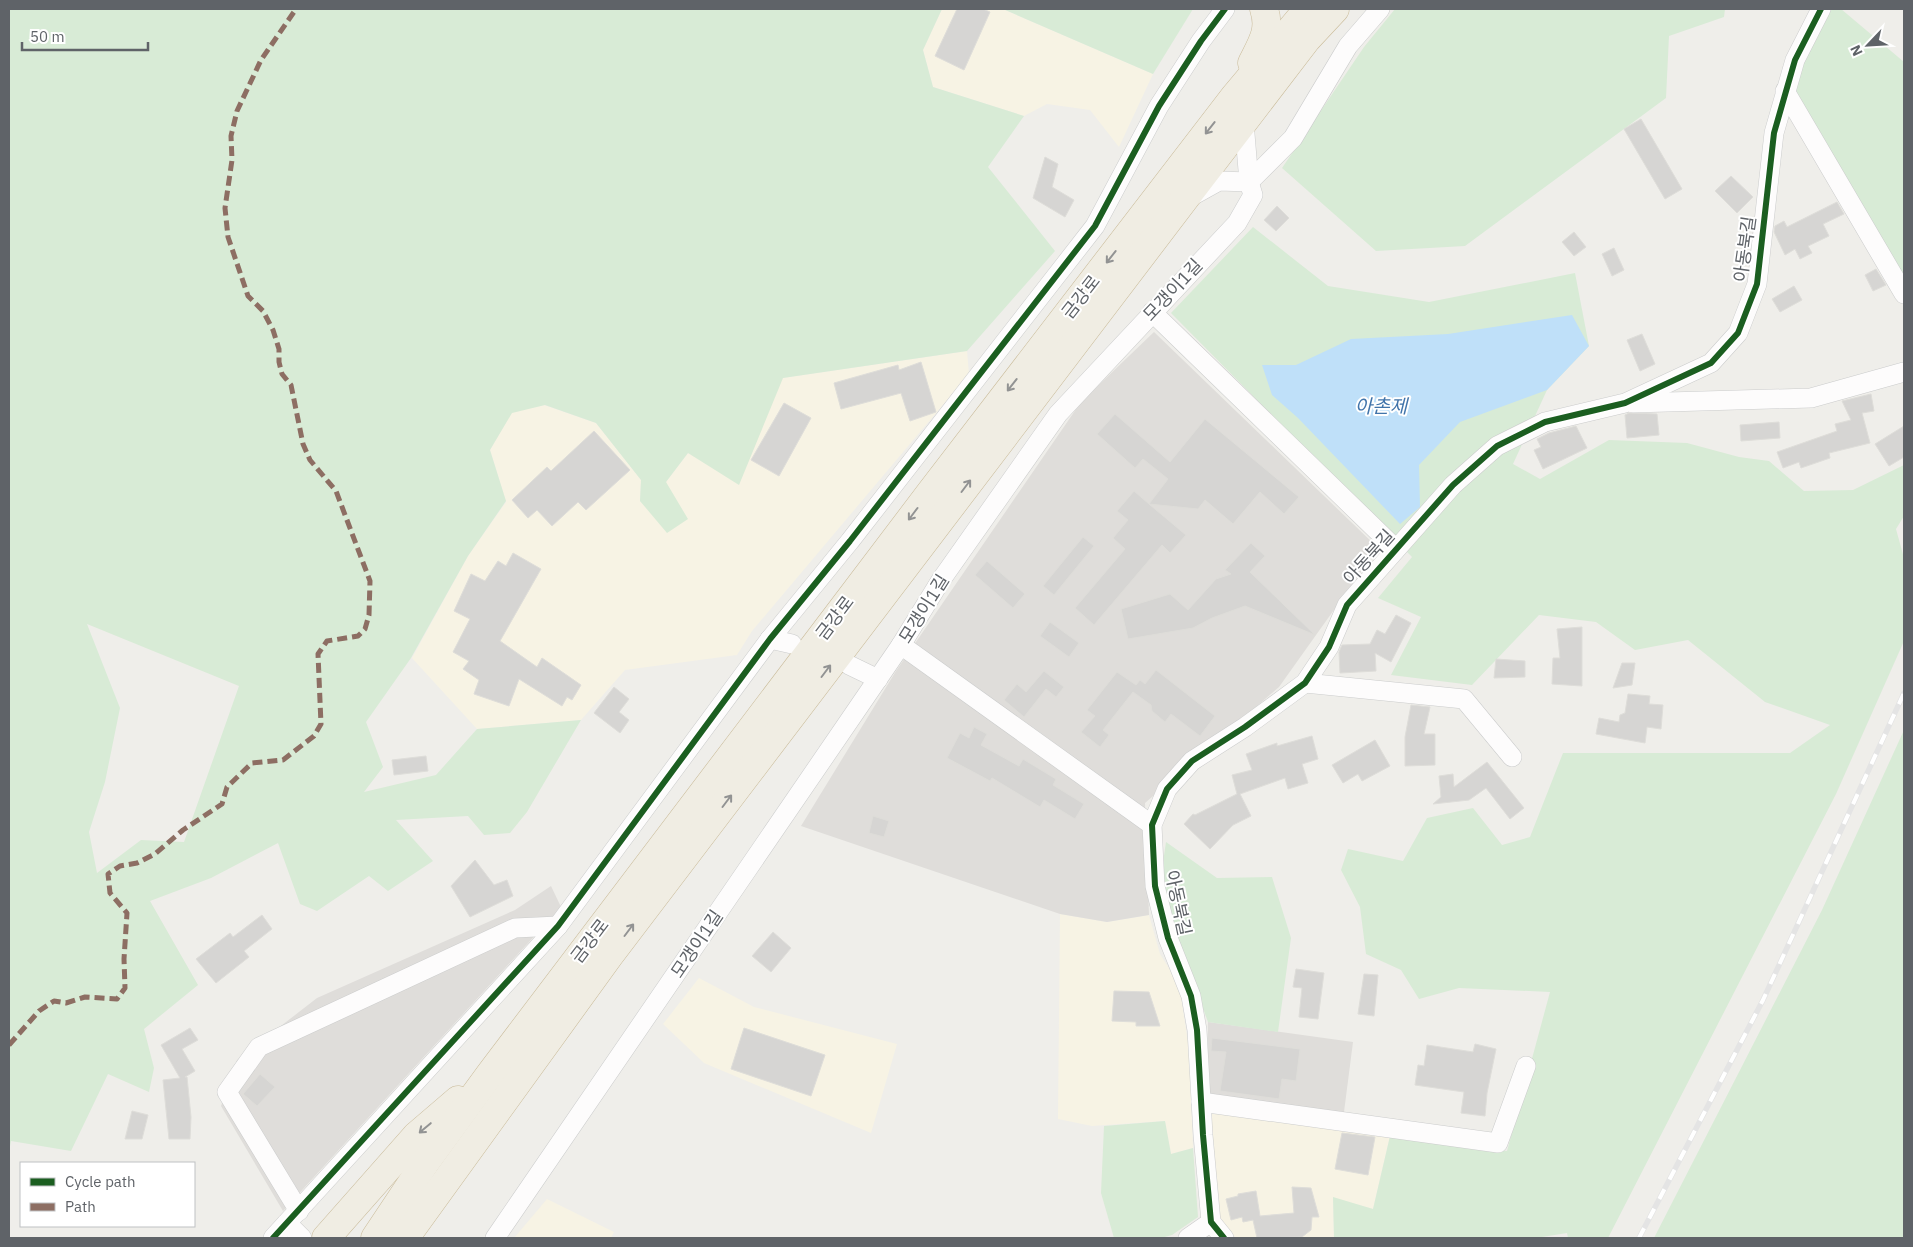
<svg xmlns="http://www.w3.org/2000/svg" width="1913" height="1247" font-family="'IBM Plex Sans','Noto Sans KR',sans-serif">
  <rect width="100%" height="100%" fill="#efeeea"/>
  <g fill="#f7f3e4">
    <path d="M942 9H1003L1153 74 1119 147 1090 110 1047 104 1024 116 933 87 923 50Z"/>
    <path d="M967 351 969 374 752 631 737 655 625 670 581 720 477 729 412 658 468 556 506 502 490 450 512 412 544 405 596 423 641 480 640 502 666 482 688 453 739 484 782 378Z"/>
    <path d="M1060 914 1107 922 1149 915 1160 954 1179 984 1189 1049 1193 1148 1171 1154 1165 1121 1092 1126 1058 1119Z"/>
    <path d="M699 978 754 1007 897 1044 871 1133 704 1063 663 1024Z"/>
    <path d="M1207 1097 1394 1119 1373 1209 1333 1198 1334 1238H1236L1220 1219Z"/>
    <path d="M547 1199 614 1232 611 1238H514Z"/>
  </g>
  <g fill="#dfddda">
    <path d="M1154 332 1378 548 1279 687 1145 803 1149 915 1107 922 1060 914 801 826 896 671 1081 402Z"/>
    <path d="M551 886 561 907 283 1211 221 1106 237 1060 317 998 515 910Z"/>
    <path d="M1208 1022 1353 1042 1344 1112 1207 1097Z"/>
  </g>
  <g fill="#d8ebd6" fill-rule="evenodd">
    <path d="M9 9H942L923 50 933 87 1024 116 988 167 1055 251 967 351 783 378 739 485 688 453 666 482 688 519 667 533 640 501 641 480 596 423 545 405 512 413 490 450 506 501 468 556 411 658 366 722 383 767 364 792 436 775 477 729 581 720 527 812 510 833 484 835 468 816 396 820 433 861 388 891 369 876 317 911 300 904 278 843 211 878 150 901 198 985 144 1029 154 1068 149 1092 108 1074 71 1151 11 1141 9 1151ZM87 624 239 686 184 842 141 840 97 873 89 832 105 782 120 708Z"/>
    <path d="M1003 9H1193L1153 74Z"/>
    <path d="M1395 9H1725L1724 17 1669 36 1666 98 1465 246 1376 251 1282 168 1364 47Z"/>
    <path d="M1830 9H1841L1904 62V281L1789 79Z"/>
    <path d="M1253 227 1328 286 1429 302 1575 273 1589 346 1547 390 1513 464 1540 479 1609 440 1687 443 1739 457 1769 461 1804 491 1853 490 1904 465V516L1896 529 1904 558V641L1836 794 1608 1238H1568L1567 1233 1536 1238H1334L1333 1197 1373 1209 1390 1136 1507 1151 1550 992 1459 988 1419 999 1401 970 1366 954 1360 907 1341 870 1348 849 1403 861 1427 818 1473 808 1502 845 1530 837 1563 753H1790L1830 725 1765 702 1688 640 1635 650 1596 622 1539 615 1472 685 1391 675 1421 617 1378 598 1412 557 1171 313Z"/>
    <path d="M1904 730V1238H1654L1822 910Z"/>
    <path d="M1166 842 1217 878 1272 877 1291 938 1278 1032 1208 1022 1181 949 1161 876Z"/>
    <path d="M1165 1121 1171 1154 1193 1148 1198 1217 1172 1235 1161 1238H1114L1101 1193 1104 1126Z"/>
  </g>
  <path fill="#bfe0f9" d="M1572 315 1589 346 1547 390 1460 422 1419 465 1420 507 1400 524 1298 418 1272 395 1262 365H1296L1351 339 1448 334Z"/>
  <g fill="#d6d5d3" stroke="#deddd9">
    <path d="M957 9H983L990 12 964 70 935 56Z"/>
    <path d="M1641 119 1682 189 1665 199 1624 129Z"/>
    <path d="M1045 157 1058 164 1052 187 1074 200 1065 217 1033 198Z"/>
    <path d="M1731 176 1753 197 1737 213 1715 191Z"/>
    <path d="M1837 202 1844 214 1823 224 1829 236 1808 246 1812 253 1800 259 1795 249 1785 255 1774 232 1775 226 1784 221 1787 227Z"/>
    <path d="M1277 206 1289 218 1276 231 1264 220Z"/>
    <path d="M1574 232 1586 247 1574 256 1562 242Z"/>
    <path d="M1614 248 1624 270 1612 276 1602 254Z"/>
    <path d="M1876 269 1886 285 1873 291 1865 275Z"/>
    <path d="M1794 286 1802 300 1780 312 1772 299Z"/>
    <path d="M1642 334 1655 364 1640 371 1627 340Z"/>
    <path d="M921 362 936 412 910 421 901 393 841 409 834 383 898 365 899 370Z"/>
    <path d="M1871 394 1874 411 1862 413 1870 443 1829 453 1830 458 1801 468 1799 462 1783 468 1777 452 1837 431 1835 424 1851 420 1842 401Z"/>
    <path d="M784 403 811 418 779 476 751 460Z"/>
    <path d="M1629 413 1657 414 1659 435 1627 438 1625 415Z"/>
    <path d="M1115 414 1170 462 1205 419 1299 497 1284 514 1260 492 1233 524 1205 500 1198 509 1149 504 1186 535 1170 553 1162 545 1094 625 1075 608 1125 549 1113 538 1128 520 1117 511 1134 491 1149 504 1168 479 1143 459 1135 468 1097 434Z"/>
    <path d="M1779 422 1780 438 1741 441 1740 425Z"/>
    <path d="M1576 426 1587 448 1543 469 1534 450 1541 447 1537 439 1549 433Z"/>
    <path d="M1904 426V457L1889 466 1875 444Z"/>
    <path d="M594 431 630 470 586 510 578 502 552 526 537 510 528 518 512 500 547 467 551 471Z"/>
    <path d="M1083 537 1094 546 1054 595 1043 586Z"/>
    <path d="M1251 543 1265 556 1250 572 1315 635 1245 606 1212 618 1193 628 1128 639 1121 609 1170 594 1188 610 1216 579 1231 574 1225 570Z"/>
    <path d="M513 553 541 569 500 641 537 667 542 658 581 685 572 700 567 697 562 706 519 679 509 706 474 694 479 680 463 669 469 661 453 652 470 619 454 611 471 574 485 581 498 561 506 566Z"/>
    <path d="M987 561 1025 594 1013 608 975 575Z"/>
    <path d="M1396 615 1411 623 1391 662 1375 653 1376 671 1340 673 1339 652 1342 645 1370 644 1377 630 1385 634Z"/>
    <path d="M1050 622 1079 643 1069 657 1040 636Z"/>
    <path d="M1582 627V686L1552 684 1553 658H1560L1557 629Z"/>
    <path d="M1496 659 1525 661V677L1494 678Z"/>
    <path d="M1622 663H1635L1632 685 1613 688Z"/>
    <path d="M1156 670 1215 716 1200 736 1171 714 1165 722 1152 711 1151 705 1133 692 1103 730 1109 735 1100 747 1081 732 1095 716 1087 710 1117 672 1136 685 1140 680 1145 684Z"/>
    <path d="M1044 671 1064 687 1056 697 1046 689 1024 717 1004 700 1017 684 1026 692Z"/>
    <path d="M614 687 629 699 619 712 629 720 620 733 594 713Z"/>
    <path d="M1628 694 1650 696 1649 704 1663 705 1661 729 1647 727 1645 743 1596 734 1599 718 1619 722 1620 715 1625 713Z"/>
    <path d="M1411 705 1430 707 1424 734H1435V765L1405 766V737Z"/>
    <path d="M974 727 987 734 981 745 1019 766 1023 759 1056 779 1053 785 1084 804 1075 819 1044 800 1040 807 992 778 990 781 947 758 960 733 969 738Z"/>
    <path d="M1312 736 1318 759 1302 764 1308 783 1288 789 1285 778 1240 794 1251 816 1233 825 1210 849 1184 824 1193 814 1195 815 1237 794 1232 775 1252 770 1246 754 1277 743V746Z"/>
    <path d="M1375 740 1390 766 1362 781 1358 774 1343 783 1332 765Z"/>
    <path d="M426 756 428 771 394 775 392 760Z"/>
    <path d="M1487 762 1524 808 1510 819 1486 788 1469 800 1433 804 1441 797 1439 776 1453 774 1454 787Z"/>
    <path d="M873 816 889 821 884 837 869 833Z"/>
    <path d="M475 860 494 885 507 880 513 896 470 917 451 886Z"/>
    <path d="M262 915 272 929 244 951 249 957 216 983 196 959 230 933 233 937Z"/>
    <path d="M773 932 791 948 771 972 752 956Z"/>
    <path d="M1296 969 1324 973 1318 1019 1299 1017 1302 988 1293 987Z"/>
    <path d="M1364 974 1378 975 1374 1016 1358 1014Z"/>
    <path d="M1114 991 1149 992 1160 1026H1136V1022L1112 1021Z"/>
    <path d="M190 1028 198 1040 182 1049 195 1071 185 1077H187L191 1117 190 1139H169L163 1080 180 1078 161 1045Z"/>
    <path d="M744 1028 825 1055 811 1096 731 1069Z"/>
    <path d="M1212 1038 1300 1049 1296 1081 1282 1079 1279 1099 1220 1091 1226 1052 1211 1051Z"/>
    <path d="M1475 1044 1496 1049 1487 1093 1485 1116 1461 1113 1464 1092 1415 1085 1418 1065 1424 1066 1427 1045 1473 1052Z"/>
    <path d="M260 1074 275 1087 257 1106 243 1094Z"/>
    <path d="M132 1111 148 1115 142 1139H125Z"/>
    <path d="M1342 1133 1375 1137 1368 1175 1335 1169Z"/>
    <path d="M1292 1187 1311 1188 1319 1217H1312L1311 1230 1302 1237 1257 1238 1253 1220 1243 1222 1242 1217 1231 1220 1226 1199 1238 1196V1194L1256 1191 1260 1216 1294 1213Z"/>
  </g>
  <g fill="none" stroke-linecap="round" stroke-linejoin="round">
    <defs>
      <g id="minor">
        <path d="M1785 91 1904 294"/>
        <path d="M1249 182 1293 138 1348 46 1380 9"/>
        <path d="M1192 196 1219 181 1249 182"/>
        <path d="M1152 312 1396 549"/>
        <path d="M1633 403 1811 398 1904 372"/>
        <path d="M770 639 792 644"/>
        <path d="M901 645 1152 825"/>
        <path d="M849 665 878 679"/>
        <path d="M1305 683 1464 699 1512 757"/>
        <path d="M1201 1102 1498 1143 1526 1066"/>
        <path d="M299 1211 227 1092 259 1047 515 928 558 926"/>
        <path d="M287 1223 302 1238"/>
        <path d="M273 1238 558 926 770 639 850 541 1095 226 1159 106 1201 41 1225 9"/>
        <path d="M495 1238 901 645 941 580 1058 414 1237 223 1253 195 1249 182 1244 122"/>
        <path d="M1188 1238 1211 1222"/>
        <path d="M1224 1238 1211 1222 1203 1135 1197 1030 1191 996 1168 938 1155 886 1152 825 1167 789 1192 761 1245 727 1305 683 1329 647 1347 605 1453 485 1497 446 1545 422 1625 403 1711 363 1738 333 1757 284 1774 133 1795 60 1821 9"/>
      </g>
      <g id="highway">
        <path d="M1252 63C1262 43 1271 30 1264 9"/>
        <path d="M326 1238 416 1136 458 1100"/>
        <path d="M375 1238 425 1163 490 1074 930 493 1234 97 1308 9"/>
        <path d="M405 1238 609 956 1183 201 1307 39 1335 9"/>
      </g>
    </defs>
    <use href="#minor" stroke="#cbcccc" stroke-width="20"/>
    <use href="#highway" stroke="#c8b996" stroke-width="29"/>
    <use href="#minor" stroke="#fdfcfc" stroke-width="19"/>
    <use href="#highway" stroke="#f0ede3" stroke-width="28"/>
    <defs>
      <path id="rail" d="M1639 1238 1763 1000 1904 693"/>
    </defs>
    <use href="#rail" stroke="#e4e4e4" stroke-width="5.5"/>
    <use href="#rail" stroke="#fff" stroke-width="4" stroke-dasharray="11" stroke-linecap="butt"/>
    <path stroke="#8d6e63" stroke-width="5" stroke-dasharray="10 5" stroke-linecap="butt" d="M9 1045 39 1011 54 1001 66 1003 85 997 117 999 125 988 124 959 127 913 110 893 108 874 120 866 137 863 155 854 183 830 222 804 227 787 252 763 283 760 314 736 321 724 318 654 327 641 358 636 365 629 369 615 370 581 336 491 310 460 303 444 291 385 282 374 279 362V349L273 330 263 311 248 296 228 237 225 208 232 160 231 136 237 111 261 60 296 9"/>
    <defs>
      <g id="cycleway">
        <path d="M273 1238 558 926 770 639 850 541 1095 226 1159 106 1201 41 1225 9"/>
        <path d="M1224 1238 1211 1222 1203 1135 1197 1030 1191 996 1168 938 1155 886 1152 825 1167 789 1192 761 1245 727 1305 683 1329 647 1347 605 1453 485 1497 446 1545 422 1625 403 1711 363 1738 333 1757 284 1774 133 1795 60 1821 9"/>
      </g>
    </defs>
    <use href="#cycleway" stroke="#fff" stroke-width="9"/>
    <use href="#cycleway" stroke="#1b5e20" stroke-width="6"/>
  </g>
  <defs><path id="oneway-shaft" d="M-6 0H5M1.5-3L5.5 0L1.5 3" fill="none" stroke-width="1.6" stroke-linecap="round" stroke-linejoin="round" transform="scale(1.25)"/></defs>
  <g stroke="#929393">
    <use href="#oneway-shaft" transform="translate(1210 128) rotate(128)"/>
    <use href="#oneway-shaft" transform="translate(1111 257) rotate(128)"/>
    <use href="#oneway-shaft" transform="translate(1012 385) rotate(128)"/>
    <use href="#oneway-shaft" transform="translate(966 486) rotate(-53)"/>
    <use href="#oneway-shaft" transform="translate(913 514) rotate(127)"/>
    <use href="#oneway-shaft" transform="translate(826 671) rotate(-53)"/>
    <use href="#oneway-shaft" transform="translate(727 801) rotate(-53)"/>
    <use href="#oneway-shaft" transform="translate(629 930) rotate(-53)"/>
    <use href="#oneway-shaft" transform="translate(425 1128) rotate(140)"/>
  </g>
  <g text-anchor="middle" stroke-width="4" stroke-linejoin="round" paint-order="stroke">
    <g font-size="18" fill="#5f6368" stroke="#fff">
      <text transform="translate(1745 249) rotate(-82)" y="6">아동북길</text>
      <text transform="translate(1173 290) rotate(-47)" y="6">모갱이1길</text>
      <text transform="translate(1081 297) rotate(-52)" y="6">금강로</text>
      <text transform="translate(1369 557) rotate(-48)" y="6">아동북길</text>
      <text transform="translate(924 609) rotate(-58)" y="6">모갱이1길</text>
      <text transform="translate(835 618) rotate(-53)" y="6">금강로</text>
      <text transform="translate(1178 903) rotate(78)" y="6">아동북길</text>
      <text transform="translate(590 941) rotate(-53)" y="6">금강로</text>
      <text transform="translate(697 944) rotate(-56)" y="6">모갱이1길</text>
    </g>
    <g font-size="19" font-style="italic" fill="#4174aa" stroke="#fff">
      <text x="1381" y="413">아촌제</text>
    </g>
  </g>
  <rect width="1913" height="1247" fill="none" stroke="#5f6368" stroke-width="20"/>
  <rect x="20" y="1162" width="175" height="65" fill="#ffffff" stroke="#bfc1c3"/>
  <rect x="30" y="1178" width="25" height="8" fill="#1b5e20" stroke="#bfc1c3"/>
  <text x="65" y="1187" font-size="15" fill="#5f6368">Cycle path</text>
  <rect x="30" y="1203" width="25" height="8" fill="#8d6e63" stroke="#bfc1c3"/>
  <text x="65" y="1212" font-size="15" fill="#5f6368">Path</text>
  <g transform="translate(1868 45) rotate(245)" stroke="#ffffff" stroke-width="4" paint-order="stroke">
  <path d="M0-4L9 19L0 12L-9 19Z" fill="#5f6368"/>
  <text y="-8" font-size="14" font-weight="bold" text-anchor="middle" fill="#5f6368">N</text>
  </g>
  <path d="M22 42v8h126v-8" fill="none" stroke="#5f6368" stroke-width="2.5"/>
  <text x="30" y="42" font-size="15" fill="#5f6368" stroke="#ffffff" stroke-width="4" paint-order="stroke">50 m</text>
</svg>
